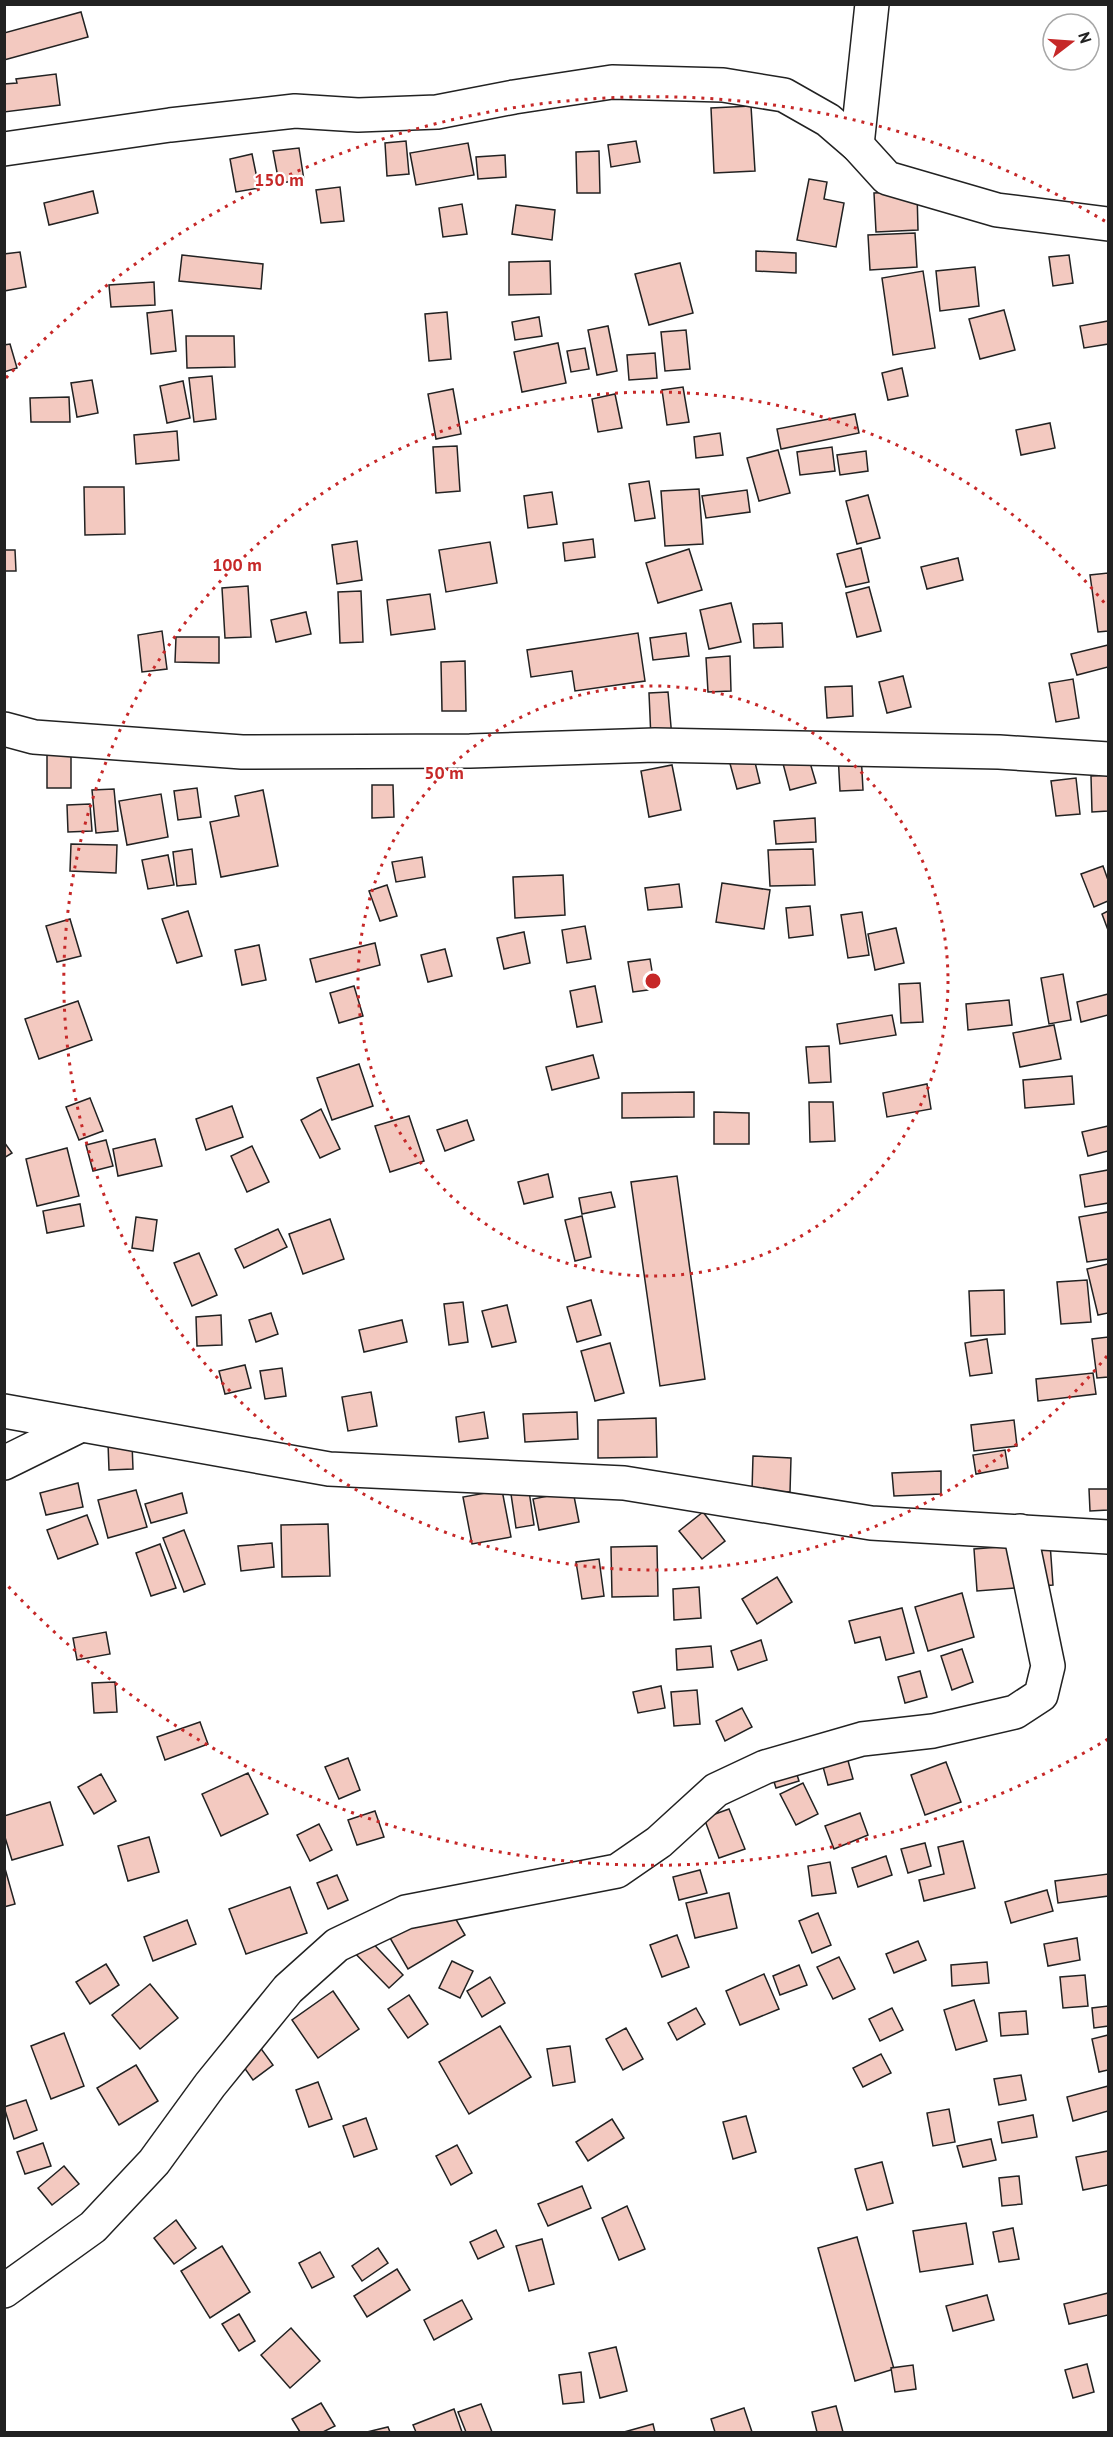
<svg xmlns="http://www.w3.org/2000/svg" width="1113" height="2437" font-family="'PT Sans',sans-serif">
  <rect width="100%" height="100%" fill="#fff"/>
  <g fill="#f3c9c0" stroke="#222" stroke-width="1.5">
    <path d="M81 12 88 37 4 60V33Z"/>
    <path d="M56 74 60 105 4 112V84L17 83 16 79Z"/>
    <path d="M751 106 755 171 714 173 711 108Z"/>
    <path d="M406 141 409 174 387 176 385 143Z"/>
    <path d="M636 141 640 162 611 167 608 145Z"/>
    <path d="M468 143 474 175 416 185 410 153Z"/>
    <path d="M299 148 304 180 279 183 273 151Z"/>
    <path d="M599 151 600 193H577L576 152Z"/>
    <path d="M252 154 259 188 236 192 230 159Z"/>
    <path d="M505 155 506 177 478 179 476 157Z"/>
    <path d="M809 179 827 182 824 199 844 203 836 247 797 240Z"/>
    <path d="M340 187 344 221 321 223 316 190Z"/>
    <path d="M93 191 98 213 49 225 44 203Z"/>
    <path d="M917 191 918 230 876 232 874 193Z"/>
    <path d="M462 204 467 234 443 237 439 208Z"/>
    <path d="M516 205 555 210 552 240 512 234Z"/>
    <path d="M915 233 917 267 870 270 868 235Z"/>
    <path d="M756 251 796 253V273L756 271Z"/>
    <path d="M20 252 26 287 4 291V254Z"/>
    <path d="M182 255 263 264 261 289 179 281Z"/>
    <path d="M1069 255 1073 283 1053 286 1049 257Z"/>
    <path d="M550 261 551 294 509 295V262Z"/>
    <path d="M680 263 693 313 649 325 635 274Z"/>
    <path d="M975 267 979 306 940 311 936 271Z"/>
    <path d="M923 271 935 348 893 355 882 278Z"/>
    <path d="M154 282 155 305 111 307 109 285Z"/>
    <path d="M172 310 176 351 151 354 147 313Z"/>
    <path d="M1004 310 1015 350 980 359 969 319Z"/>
    <path d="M447 312 451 359 429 361 425 314Z"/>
    <path d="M539 317 542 336 515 340 512 322Z"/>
    <path d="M1108 321V344L1084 348 1080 326Z"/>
    <path d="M608 326 617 371 597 375 588 330Z"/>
    <path d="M686 330 690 369 665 371 661 332Z"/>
    <path d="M186 336H234L235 367 187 368Z"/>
    <path d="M558 343 566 383 522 392 514 352Z"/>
    <path d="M10 344 17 368 4 372V345Z"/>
    <path d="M585 348 589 369 571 372 567 351Z"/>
    <path d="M655 353 657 378 629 380 627 355Z"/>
    <path d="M902 368 908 396 888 400 882 373Z"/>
    <path d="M212 376 216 419 194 422 189 378Z"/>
    <path d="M92 380 98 413 77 417 71 383Z"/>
    <path d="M183 381 190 418 167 423 160 386Z"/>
    <path d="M683 387 689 422 667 425 662 390Z"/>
    <path d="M453 389 461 434 436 439 428 394Z"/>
    <path d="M615 394 622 428 598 432 592 399Z"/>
    <path d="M69 397 70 422H31L30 398Z"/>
    <path d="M855 414 859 433 781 449 777 429Z"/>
    <path d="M1050 423 1055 448 1021 455 1016 430Z"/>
    <path d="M177 431 179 460 136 464 134 435Z"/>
    <path d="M720 433 723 455 696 458 694 437Z"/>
    <path d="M457 446 460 491 436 493 433 447Z"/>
    <path d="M832 447 835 471 800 475 797 452Z"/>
    <path d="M778 450 790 493 759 501 747 458Z"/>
    <path d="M866 451 868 471 840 475 837 455Z"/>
    <path d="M649 481 655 518 635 521 629 484Z"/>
    <path d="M84 487H124L125 534 85 535Z"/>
    <path d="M699 489 703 544 665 546 661 491Z"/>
    <path d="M747 490 750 512 706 518 702 496Z"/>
    <path d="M552 492 557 524 528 528 524 496Z"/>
    <path d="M868 495 880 538 857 544 846 501Z"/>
    <path d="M593 539 595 557 565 561 563 543Z"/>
    <path d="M357 541 362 580 337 584 332 545Z"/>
    <path d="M490 542 497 583 446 592 439 550Z"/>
    <path d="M861 548 869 582 846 587 837 554Z"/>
    <path d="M689 549 702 590 658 603 646 563Z"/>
    <path d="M4 550H15L16 571H4Z"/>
    <path d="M958 558 963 580 927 589 921 567Z"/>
    <path d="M1108 573V631L1098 632 1090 575Z"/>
    <path d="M248 586 251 637 225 638 222 588Z"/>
    <path d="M869 587 881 631 857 637 846 593Z"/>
    <path d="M361 591 363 642 340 643 338 592Z"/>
    <path d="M430 594 435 629 391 635 387 600Z"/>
    <path d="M731 603 741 642 709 649 700 610Z"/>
    <path d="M306 612 311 634 276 642 271 620Z"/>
    <path d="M782 623 783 647 754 648 753 624Z"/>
    <path d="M162 631 167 669 142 672 138 635Z"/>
    <path d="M638 633 645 681 575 691 572 671 531 677 527 650Z"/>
    <path d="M686 633 689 656 653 660 650 638Z"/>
    <path d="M176 637H219V663L175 662Z"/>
    <path d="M1108 645V667L1077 675 1071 654Z"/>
    <path d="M730 656 731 691 708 692 706 658Z"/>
    <path d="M465 661 466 711H442L441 662Z"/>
    <path d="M903 676 911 707 887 713 879 682Z"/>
    <path d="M1073 679 1079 718 1056 722 1049 683Z"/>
    <path d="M852 686 853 716 827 718 825 687Z"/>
    <path d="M668 692 672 738 651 739 649 693Z"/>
    <path d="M806 749 816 783 790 790 781 756Z"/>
    <rect x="47" y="750" width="24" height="38"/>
    <path d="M861 753 863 790 840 791 838 754Z"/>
    <path d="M753 754 760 783 737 789 729 760Z"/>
    <path d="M672 765 681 810 649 817 641 771Z"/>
    <path d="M1108 775V811L1092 812 1091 776Z"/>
    <path d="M1076 778 1080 814 1056 816 1051 781Z"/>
    <path d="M372 785H393L394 817 372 818Z"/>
    <path d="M197 788 201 817 178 820 174 791Z"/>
    <path d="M114 789 118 831 96 833 92 790Z"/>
    <path d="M263 790 278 866 221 877 210 822 239 816 235 796Z"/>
    <path d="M161 794 168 837 127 845 119 801Z"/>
    <path d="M90 804 92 831 68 832 67 805Z"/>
    <path d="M815 818 816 842 776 844 774 821Z"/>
    <path d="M71 844 117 845 116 873 70 871Z"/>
    <path d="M192 849 196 884 177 886 173 852Z"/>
    <path d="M813 849 815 885 770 886 768 850Z"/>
    <path d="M168 855 174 885 148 889 142 860Z"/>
    <path d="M422 857 425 877 396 882 392 862Z"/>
    <path d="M1103 866 1108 880V901L1094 907 1081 874Z"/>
    <path d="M563 875 565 915 515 918 513 877Z"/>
    <path d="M722 883 770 890 764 929 716 922Z"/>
    <path d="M679 884 682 907 648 910 645 888Z"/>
    <path d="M387 885 397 916 380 921 369 891Z"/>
    <path d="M810 906 813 935 789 938 786 908Z"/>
    <path d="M188 911 202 956 177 963 162 919Z"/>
    <path d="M1108 911V930L1102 914Z"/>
    <path d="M862 912 869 955 848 958 841 915Z"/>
    <path d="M70 919 81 956 57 962 46 926Z"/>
    <path d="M585 926 591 959 567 963 562 930Z"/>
    <path d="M896 928 904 963 875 970 868 934Z"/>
    <path d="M524 932 530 963 504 969 497 938Z"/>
    <path d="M375 943 380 965 316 982 310 959Z"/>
    <path d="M259 945 266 980 242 985 235 950Z"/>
    <path d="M445 949 452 976 428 982 421 955Z"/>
    <path d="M650 959 655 989 633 992 628 962Z"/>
    <path d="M1063 974 1071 1020 1049 1024 1041 978Z"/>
    <path d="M920 983 923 1022 901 1023 899 984Z"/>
    <path d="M354 986 363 1016 339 1023 330 993Z"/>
    <path d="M595 986 602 1022 577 1027 570 991Z"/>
    <path d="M1108 994V1015L1081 1022 1077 1002Z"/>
    <path d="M1009 1000 1012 1025 968 1030 966 1004Z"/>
    <path d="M78 1001 92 1040 39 1059 25 1019Z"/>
    <path d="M892 1015 896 1035 840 1044 837 1024Z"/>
    <path d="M1054 1025 1061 1059 1020 1067 1013 1033Z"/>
    <path d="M829 1046 831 1082 809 1083 806 1047Z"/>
    <path d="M593 1055 599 1078 552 1090 546 1067Z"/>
    <path d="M359 1064 373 1106 332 1120 317 1078Z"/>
    <path d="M1072 1076 1074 1104 1025 1108 1023 1080Z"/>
    <path d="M927 1084 931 1109 887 1117 883 1093Z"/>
    <path d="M694 1092V1117L622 1118V1093Z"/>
    <path d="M90 1098 103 1131 79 1140 66 1107Z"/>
    <path d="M809 1102H833L835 1141 810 1142Z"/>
    <path d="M232 1106 243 1137 206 1150 196 1119Z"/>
    <path d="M321 1109 340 1149 320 1158 301 1120Z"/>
    <path d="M714 1112 749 1113V1144H714Z"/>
    <path d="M409 1116 424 1161 390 1172 375 1126Z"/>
    <path d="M467 1120 474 1140 445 1151 437 1130Z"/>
    <path d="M1108 1126V1151L1088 1156 1082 1132Z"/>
    <path d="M155 1139 162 1166 118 1176 113 1149Z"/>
    <path d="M106 1140 113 1166 93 1171 86 1145Z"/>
    <path d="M4 1142 12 1153 4 1158Z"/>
    <path d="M252 1146 269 1182 247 1192 231 1156Z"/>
    <path d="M67 1148 79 1196 37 1206 26 1159Z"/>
    <path d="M1108 1170V1203L1085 1207 1080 1175Z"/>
    <path d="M548 1174 553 1197 524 1204 518 1182Z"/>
    <path d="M677 1176 705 1379 660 1386 631 1182Z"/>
    <path d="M611 1192 615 1207 582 1214 579 1198Z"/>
    <path d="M80 1204 84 1226 47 1233 43 1211Z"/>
    <path d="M1108 1212V1259L1087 1262 1079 1217Z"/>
    <path d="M582 1216 591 1257 575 1261 565 1220Z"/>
    <path d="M136 1217 157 1220 153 1251 132 1248Z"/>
    <path d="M330 1219 344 1259 303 1274 289 1234Z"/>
    <path d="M278 1229 287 1247 244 1268 235 1249Z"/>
    <path d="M199 1253 217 1295 192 1306 174 1263Z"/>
    <path d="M1108 1264V1313L1098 1315 1087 1269Z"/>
    <path d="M1087 1280 1091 1322 1061 1324 1057 1282Z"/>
    <path d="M1004 1290 1005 1334 971 1336 969 1291Z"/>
    <path d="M591 1300 601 1335 577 1342 567 1307Z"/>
    <path d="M463 1302 468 1342 449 1345 444 1304Z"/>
    <path d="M507 1305 516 1342 492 1347 482 1311Z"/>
    <path d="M271 1313 278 1334 256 1342 249 1320Z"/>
    <path d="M221 1315 222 1345 197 1346 196 1317Z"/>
    <path d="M402 1320 407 1342 364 1352 359 1330Z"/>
    <path d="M1108 1337V1377L1097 1378 1092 1339Z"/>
    <path d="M987 1339 992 1373 970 1376 965 1343Z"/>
    <path d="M610 1343 624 1393 595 1401 581 1351Z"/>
    <path d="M245 1365 251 1388 225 1394 219 1371Z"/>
    <path d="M282 1368 286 1396 265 1399 260 1371Z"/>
    <path d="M1093 1373 1096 1394 1038 1401 1036 1379Z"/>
    <path d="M371 1392 377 1426 348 1431 342 1397Z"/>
    <path d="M484 1412 488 1438 459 1442 456 1417Z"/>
    <path d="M577 1412 578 1439 525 1442 523 1414Z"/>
    <path d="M656 1418 657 1457 598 1458V1420Z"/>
    <path d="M1014 1420 1017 1446 974 1451 971 1425Z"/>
    <path d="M108 1443H132L133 1469 109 1470Z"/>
    <path d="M1005 1450 1008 1468 976 1474 973 1455Z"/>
    <path d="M753 1456 791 1458 790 1492 752 1491Z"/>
    <path d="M941 1471V1494L894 1496 892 1473Z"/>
    <path d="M78 1483 83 1507 46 1515 40 1493Z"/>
    <path d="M1089 1489H1108V1510L1090 1511Z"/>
    <path d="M136 1490 147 1527 108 1538 98 1500Z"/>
    <path d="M502 1490 511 1537 472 1544 463 1497Z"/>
    <path d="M529 1491 534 1525 516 1528 511 1494Z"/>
    <path d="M573 1491 579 1522 539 1530 533 1499Z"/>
    <path d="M182 1493 187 1513 151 1523 145 1504Z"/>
    <path d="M703 1512 725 1541 702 1559 679 1531Z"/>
    <path d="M87 1515 98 1544 58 1559 47 1530Z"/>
    <path d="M328 1524 330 1576 282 1577 281 1525Z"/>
    <path d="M184 1530 205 1584 184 1592 163 1538Z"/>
    <path d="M272 1543 274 1567 241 1571 238 1546Z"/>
    <path d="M1050 1543 1053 1585 977 1591 974 1549Z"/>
    <path d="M160 1544 176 1588 151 1596 136 1553Z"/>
    <path d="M657 1546 658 1596 612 1597 611 1547Z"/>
    <path d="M599 1559 604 1596 582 1599 576 1562Z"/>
    <path d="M777 1577 792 1602 757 1624 742 1599Z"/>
    <path d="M699 1587 701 1618 674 1620 673 1589Z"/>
    <path d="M962 1593 974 1637 928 1651 915 1607Z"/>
    <path d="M902 1608 914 1653 886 1660 880 1637 855 1643 849 1621Z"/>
    <path d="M106 1632 110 1654 77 1660 73 1638Z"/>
    <path d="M761 1640 767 1660 738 1670 731 1651Z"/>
    <path d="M711 1646 713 1667 677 1670 676 1649Z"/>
    <path d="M962 1649 973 1682 952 1690 941 1656Z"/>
    <path d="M920 1671 927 1697 905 1703 898 1677Z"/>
    <path d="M115 1682 117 1712 94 1713 92 1683Z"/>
    <path d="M661 1686 665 1708 638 1713 633 1692Z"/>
    <path d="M697 1690 700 1724 674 1726 671 1692Z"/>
    <path d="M742 1708 752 1727 725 1741 716 1721Z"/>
    <path d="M200 1722 208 1744 165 1760 157 1737Z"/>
    <path d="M844 1746 853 1779 828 1785 819 1752Z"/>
    <path d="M348 1758 360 1790 339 1799 325 1767Z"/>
    <path d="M792 1759 799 1781 776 1788 769 1766Z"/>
    <path d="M946 1762 961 1802 925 1815 911 1775Z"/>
    <path d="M248 1773 268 1814 221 1836 202 1794Z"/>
    <path d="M101 1774 116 1801 94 1814 78 1787Z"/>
    <path d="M803 1783 818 1814 796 1825 780 1794Z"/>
    <path d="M50 1802 63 1845 12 1860 4 1834V1816Z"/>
    <path d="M729 1809 745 1849 719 1858 704 1818Z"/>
    <path d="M375 1811 384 1837 357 1845 348 1820Z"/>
    <path d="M860 1813 868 1835 834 1849 825 1826Z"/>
    <path d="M319 1824 332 1850 310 1861 297 1835Z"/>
    <path d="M149 1837 159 1872 128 1881 118 1846Z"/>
    <path d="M963 1841 975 1888 924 1901 919 1880 944 1874 938 1847Z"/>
    <path d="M925 1843 931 1866 908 1873 901 1849Z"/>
    <path d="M886 1856 892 1875 858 1887 852 1868Z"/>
    <path d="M830 1862 836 1893 812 1896 808 1866Z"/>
    <path d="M4 1865 15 1904 4 1907Z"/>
    <path d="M700 1870 707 1893 679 1900 673 1877Z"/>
    <path d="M1108 1874V1896L1058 1903 1055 1881Z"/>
    <path d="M337 1875 348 1900 328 1909 317 1883Z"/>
    <path d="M290 1887 307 1933 246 1954 229 1909Z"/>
    <path d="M1047 1890 1053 1911 1011 1923 1005 1902Z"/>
    <path d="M729 1893 737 1928 695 1938 686 1903Z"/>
    <path d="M443 1897 465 1935 408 1969 386 1931Z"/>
    <path d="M818 1913 831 1945 812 1953 799 1921Z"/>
    <path d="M187 1920 196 1944 153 1961 144 1937Z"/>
    <path d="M361 1931 403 1975 389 1988 347 1945Z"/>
    <path d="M677 1935 689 1967 662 1977 650 1945Z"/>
    <path d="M1077 1938 1080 1960 1048 1966 1044 1944Z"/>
    <path d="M918 1941 926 1960 894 1973 886 1954Z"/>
    <path d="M839 1957 855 1989 833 1999 817 1967Z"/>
    <path d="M452 1961 473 1971 460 1998 439 1988Z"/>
    <path d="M987 1962 989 1983 952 1986 951 1965Z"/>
    <path d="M106 1964 119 1985 90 2004 76 1982Z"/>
    <path d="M799 1965 807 1985 780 1995 773 1976Z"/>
    <path d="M764 1974 779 2009 740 2025 726 1991Z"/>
    <path d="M1085 1975 1088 2006 1063 2008 1060 1977Z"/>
    <path d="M490 1977 505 2003 482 2017 467 1991Z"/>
    <path d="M150 1984 178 2018 140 2049 112 2015Z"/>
    <path d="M333 1991 359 2029 318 2058 292 2020Z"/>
    <path d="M409 1995 428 2024 408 2038 388 2009Z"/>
    <path d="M974 2000 987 2041 956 2050 944 2010Z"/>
    <path d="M1108 2006V2026L1094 2028 1092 2008Z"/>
    <path d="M696 2008 705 2024 677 2040 668 2023Z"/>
    <path d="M892 2008 903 2030 880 2041 869 2019Z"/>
    <path d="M1026 2011 1028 2034 1001 2036 999 2013Z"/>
    <path d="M500 2026 531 2077 469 2114 439 2062Z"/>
    <path d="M626 2028 643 2059 623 2070 606 2039Z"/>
    <path d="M64 2033 84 2086 51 2099 31 2046Z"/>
    <path d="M251 2035 273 2065 253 2080 231 2049Z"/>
    <path d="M1108 2035V2070L1099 2072 1092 2039Z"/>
    <path d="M570 2046 575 2082 553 2086 547 2049Z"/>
    <path d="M881 2054 891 2073 863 2087 853 2068Z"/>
    <path d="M136 2065 158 2101 119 2125 97 2088Z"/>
    <path d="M1021 2075 1026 2100 999 2105 994 2079Z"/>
    <path d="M318 2082 332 2119 309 2127 296 2090Z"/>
    <path d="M1108 2086V2111L1073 2121 1067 2097Z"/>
    <path d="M26 2100 37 2130 14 2139 4 2107Z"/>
    <path d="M949 2109 955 2142 933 2146 927 2113Z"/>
    <path d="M1033 2115 1037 2137 1002 2143 998 2122Z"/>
    <path d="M746 2116 756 2152 733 2159 723 2122Z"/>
    <path d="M366 2118 377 2149 354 2157 343 2126Z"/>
    <path d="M612 2119 624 2138 588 2161 576 2142Z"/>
    <path d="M991 2139 996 2160 963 2167 957 2146Z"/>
    <path d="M43 2143 51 2166 25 2174 17 2152Z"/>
    <path d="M457 2145 472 2173 451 2185 436 2156Z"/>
    <path d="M1108 2151V2185L1083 2190 1076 2157Z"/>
    <path d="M882 2162 893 2203 867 2210 855 2169Z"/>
    <path d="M64 2166 79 2184 52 2205 38 2188Z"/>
    <path d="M1019 2176 1022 2204 1002 2206 999 2178Z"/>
    <path d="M582 2186 591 2208 548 2226 538 2204Z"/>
    <path d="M627 2206 645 2249 619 2260 602 2218Z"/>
    <path d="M176 2220 196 2248 174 2264 154 2238Z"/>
    <path d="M966 2223 973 2264 920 2272 913 2231Z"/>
    <path d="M1013 2228 1019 2259 999 2262 993 2232Z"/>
    <path d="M496 2230 504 2247 478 2259 470 2242Z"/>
    <path d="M857 2237 894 2369 855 2381 818 2248Z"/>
    <path d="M542 2239 554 2284 529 2291 516 2246Z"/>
    <path d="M222 2246 250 2292 210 2318 181 2271Z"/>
    <path d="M378 2248 388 2263 362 2281 352 2266Z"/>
    <path d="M320 2252 334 2277 312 2288 299 2263Z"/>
    <path d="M397 2269 410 2290 367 2317 354 2296Z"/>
    <path d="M1108 2293V2315L1069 2324 1064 2304Z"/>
    <path d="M987 2295 994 2320 953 2331 946 2306Z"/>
    <path d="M462 2300 472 2319 434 2340 424 2320Z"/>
    <path d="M239 2314 255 2341 239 2351 222 2324Z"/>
    <path d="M291 2328 320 2361 290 2388 261 2355Z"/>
    <path d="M616 2347 627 2391 600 2398 589 2353Z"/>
    <path d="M1087 2364 1094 2392 1073 2398 1065 2370Z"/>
    <path d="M913 2365 916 2389 895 2392 891 2368Z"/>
    <path d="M581 2372 584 2402 563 2404 559 2375Z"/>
    <path d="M321 2403 335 2426 323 2432H300L292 2419Z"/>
    <path d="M481 2404 492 2432H466L458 2412Z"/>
    <path d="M836 2406 843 2432H817L812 2412Z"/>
    <path d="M744 2408 752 2432H715L711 2419Z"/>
    <path d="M454 2409 462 2432H416L413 2425Z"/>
    <path d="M653 2424 655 2432H624Z"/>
    <path d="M388 2427 390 2432H367Z"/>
  </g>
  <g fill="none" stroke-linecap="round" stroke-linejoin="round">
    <defs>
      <g id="minor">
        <path d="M857 145 872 4"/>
        <path d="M4 149 170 125 295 111 358 115 437 112 514 97 612 82 723 85 784 95 828 120 857 145 887 178 997 210 1108 224"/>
        <path d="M4 729 34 737 242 752 470 751 655 745 999 752 1108 759"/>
        <path d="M4 1411 329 1469 624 1483 871 1523 1108 1537"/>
        <path d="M4 1463 81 1425"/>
        <path d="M4 2291 93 2227 154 2162 210 2085 288 1989 337 1945 406 1912 617 1871 659 1842 716 1790 765 1767 862 1739 933 1731 1015 1712 1041 1695 1048 1666 1020 1531"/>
      </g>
    </defs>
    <use href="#minor" stroke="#222" stroke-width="36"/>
    <use href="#minor" stroke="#fff" stroke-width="33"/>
  </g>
  <g fill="none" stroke="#c62828" stroke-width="3" stroke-dasharray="3 6">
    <circle cx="653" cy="981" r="295"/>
    <path d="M1107 1356A589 589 0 1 1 1107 606"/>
    <path d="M1108 1739A884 884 0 0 1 6 1584M6 378A884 884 0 0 1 1108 223"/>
  </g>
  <circle cx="653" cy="981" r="9" fill="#c62828" stroke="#fff" stroke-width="3"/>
  <g font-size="18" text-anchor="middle" font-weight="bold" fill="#c62828" stroke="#fff" stroke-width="4.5" stroke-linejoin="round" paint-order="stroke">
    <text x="279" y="186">150 m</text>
    <text x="237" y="571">100 m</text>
    <text x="444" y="779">50 m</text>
  </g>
  <rect width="1113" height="2437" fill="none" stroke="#222222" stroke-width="12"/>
  <g transform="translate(1071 42) rotate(73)"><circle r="28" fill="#ffffff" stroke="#a7a7a7" stroke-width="1.5"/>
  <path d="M0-4.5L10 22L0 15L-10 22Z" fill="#c62828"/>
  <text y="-9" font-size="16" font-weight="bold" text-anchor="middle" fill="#222222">N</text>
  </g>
</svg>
